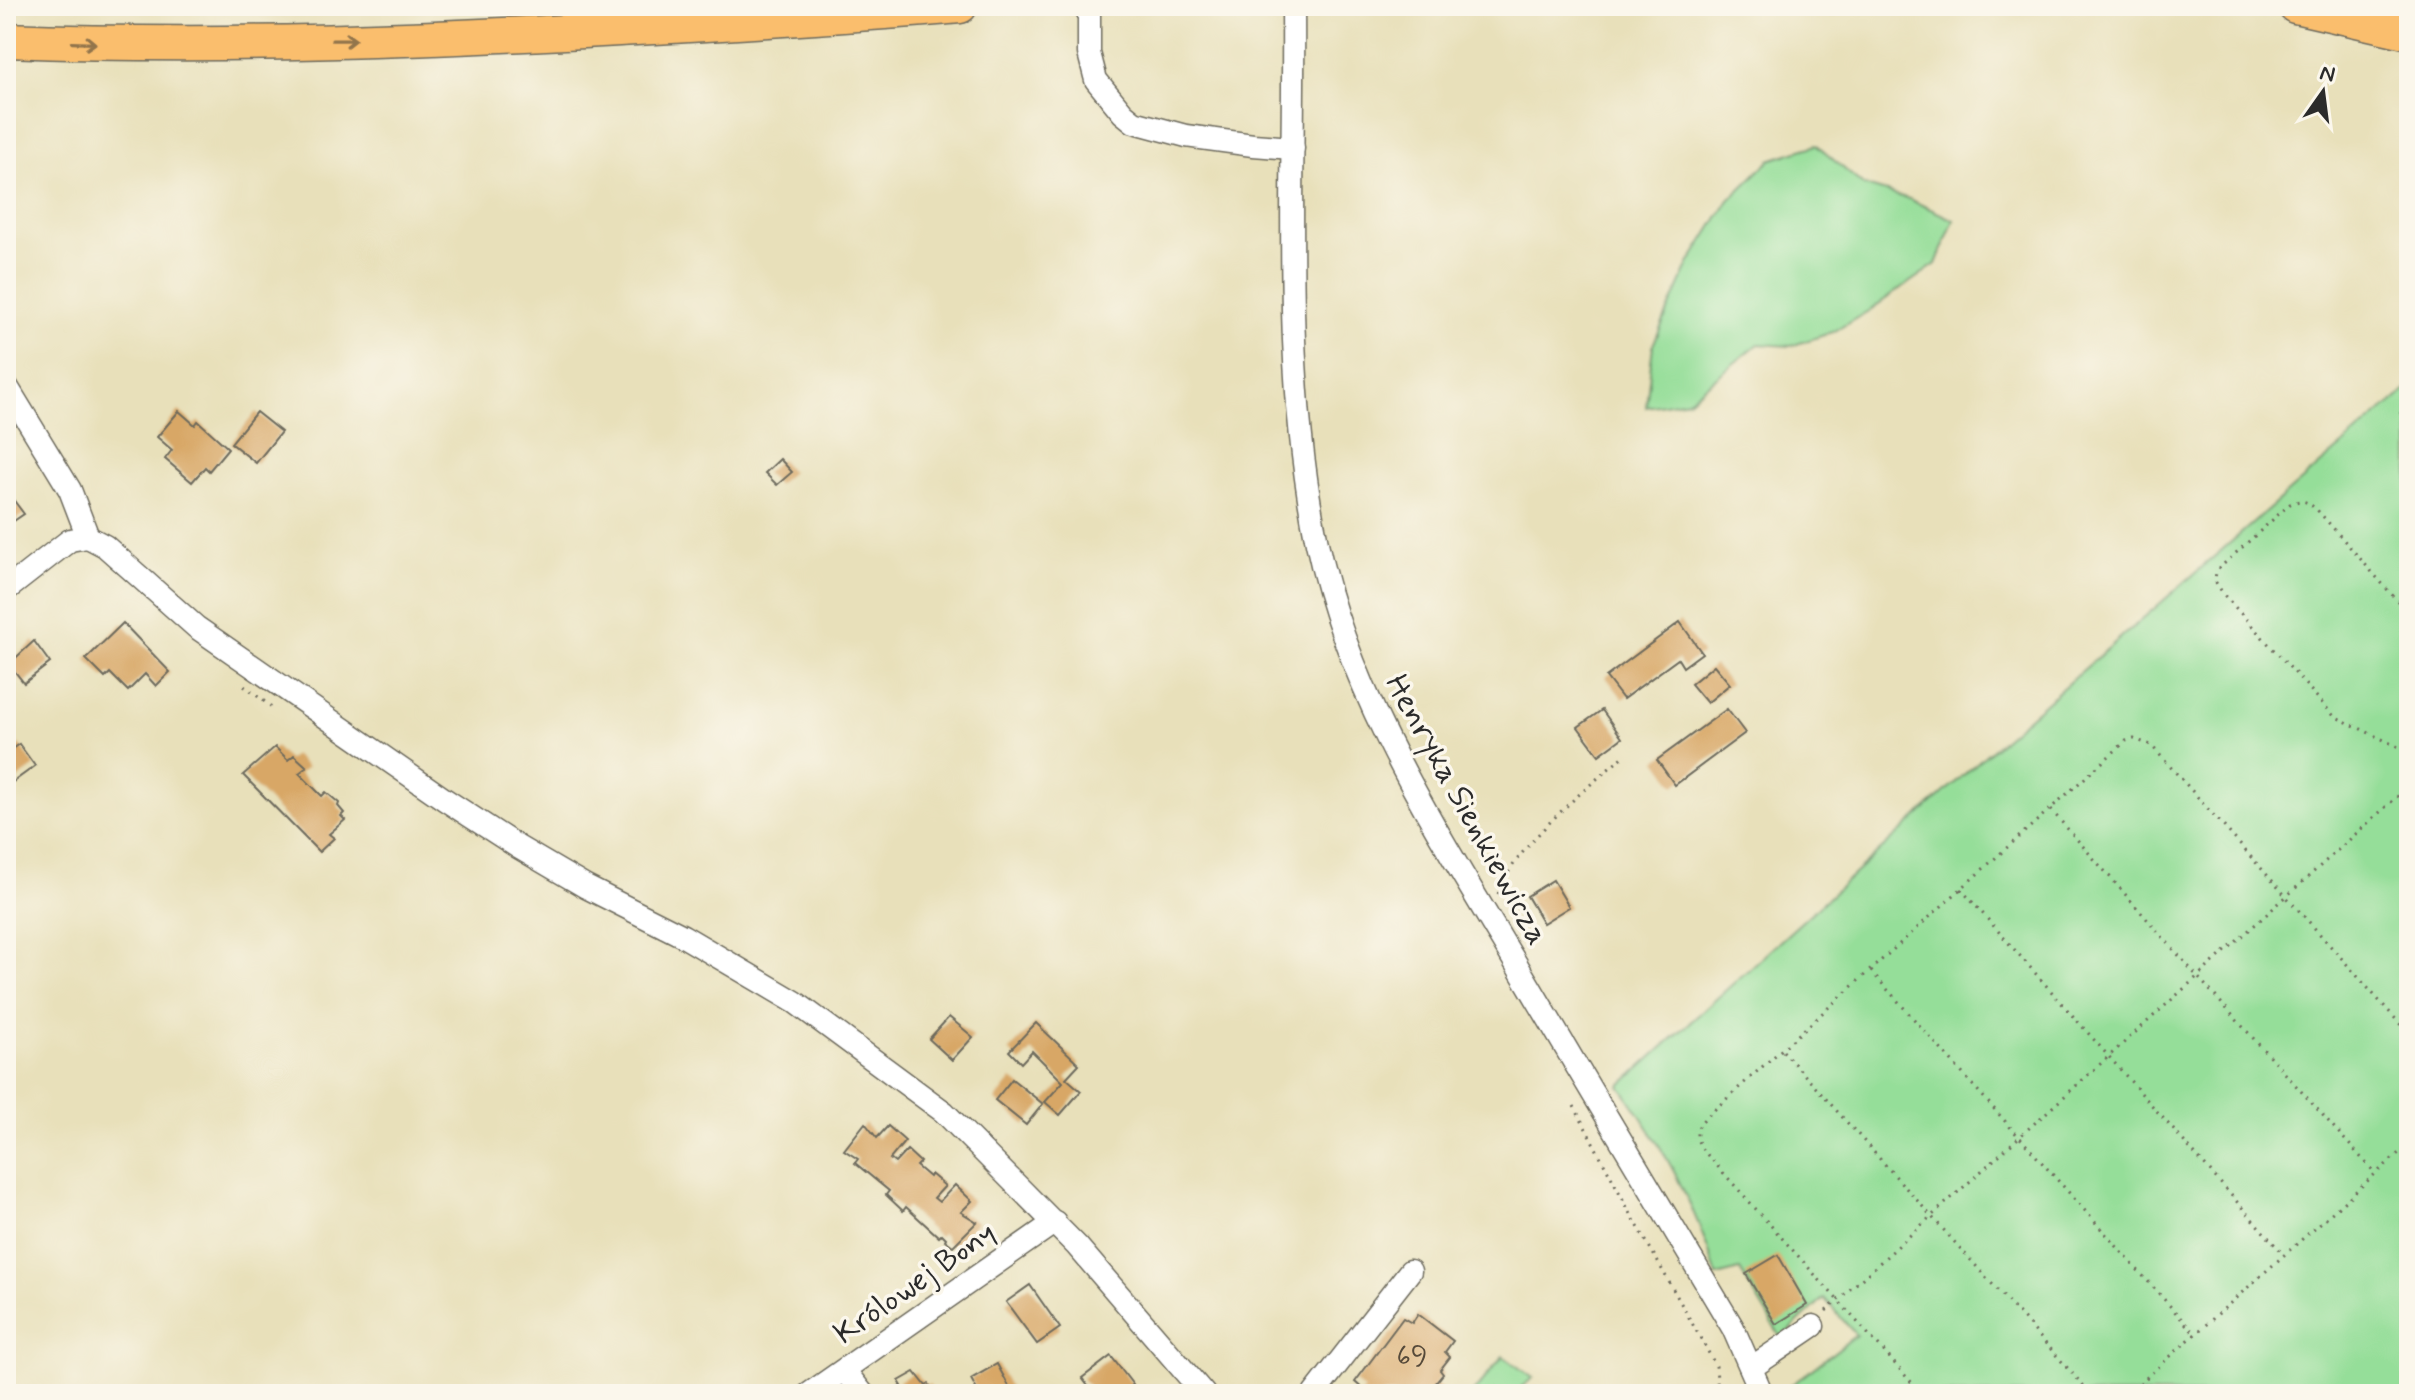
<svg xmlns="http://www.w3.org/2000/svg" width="2415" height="1400" font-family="Mynerve,sans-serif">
  <rect width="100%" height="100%" fill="#fbf7ec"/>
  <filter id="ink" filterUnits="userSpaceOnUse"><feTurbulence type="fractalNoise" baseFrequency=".0125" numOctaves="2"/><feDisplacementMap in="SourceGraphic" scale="16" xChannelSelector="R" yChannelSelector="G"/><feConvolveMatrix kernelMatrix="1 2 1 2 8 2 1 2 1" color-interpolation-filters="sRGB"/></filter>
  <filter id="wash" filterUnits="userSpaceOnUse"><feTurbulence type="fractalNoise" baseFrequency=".006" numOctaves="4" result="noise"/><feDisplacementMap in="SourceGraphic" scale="32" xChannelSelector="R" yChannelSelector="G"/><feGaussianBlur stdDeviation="1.8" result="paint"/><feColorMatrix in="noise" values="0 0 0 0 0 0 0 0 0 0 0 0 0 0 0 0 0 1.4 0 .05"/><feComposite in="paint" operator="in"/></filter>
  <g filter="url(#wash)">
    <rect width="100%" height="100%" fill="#e8e0ba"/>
    <g fill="#95de99" stroke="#608462" stroke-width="2">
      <path d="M1816 145 1863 185 1909 199 1954 220 1936 264 1870 310 1833 332 1791 346 1758 344 1688 400 1646 407 1653 345 1689 264 1729 200 1770 160Z"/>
      <path d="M2409 388V1394H1780L1856 1335 1824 1298 1781 1338 1740 1270 1717 1276C1694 1202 1665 1149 1620 1086L2000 742Z"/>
      <path d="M1503 1356 1533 1378 1512 1394H1472Z"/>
    </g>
    <g id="blocks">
      <g fill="#d8a766">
        <path d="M179 411 195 425 198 421 228 448 209 471 205 467 192 482 165 459 172 450 157 437Z"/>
        <path d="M256 412 281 432 256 463 231 443Z"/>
        <path d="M780 459 792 472 777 485 765 473Z"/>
        <path d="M6 490 24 514 8 525 11 530 6 534Z"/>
        <path d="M1680 622 1702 653 1683 667 1678 659 1623 699 1606 677Z"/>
        <path d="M123 623 170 672 156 686 145 674 128 691 110 673 105 678 86 659Z"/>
        <path d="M34 641 50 663 24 683 9 664Z"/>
        <path d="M1714 665 1730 684 1707 703 1691 684Z"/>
        <path d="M1727 709 1745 733 1675 785 1657 760Z"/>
        <path d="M1602 710 1622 738 1599 755 1578 727Z"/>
        <path d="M19 744 35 766 6 787V753Z"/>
        <path d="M275 747 288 760 294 755 307 767 299 773 322 796 326 792 339 803 338 806 344 813 341 816 345 820 329 834 334 838 319 852 243 775Z"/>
        <path d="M1553 880 1569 907 1543 923 1527 896Z"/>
        <path d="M949 1017 973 1037 952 1060 929 1039Z"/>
        <path d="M1036 1023 1079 1064 1066 1078 1081 1091 1060 1115 1045 1102 1063 1082 1032 1051 1021 1063 1009 1051Z"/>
        <path d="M1012 1079 1043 1104 1026 1125 995 1100Z"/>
        <path d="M865 1123 877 1138 888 1126 905 1141 890 1159 895 1163 907 1150 920 1162 916 1166 929 1177 931 1174 945 1186 934 1198 939 1202 955 1185 972 1201 961 1212 977 1222 953 1246 945 1240 946 1238 942 1234 939 1237 906 1207 903 1211 886 1195 889 1191 855 1163 858 1159 844 1150Z"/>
        <path d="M1778 1255 1807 1305 1776 1324 1746 1274Z"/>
        <path d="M1030 1285 1060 1328 1037 1344 1006 1302Z"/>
        <path d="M1418 1314 1453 1341 1445 1352 1450 1357 1440 1370 1443 1374 1435 1384 1446 1392 1445 1394H1360L1364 1390 1355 1382 1403 1318 1412 1323Z"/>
        <path d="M1111 1356 1133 1385 1121 1394H1094L1082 1378Z"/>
        <path d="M997 1364 1011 1390 1003 1394H979L971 1379Z"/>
        <path d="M915 1372 926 1386 929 1384 936 1394H895L893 1390 902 1386 899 1381Z"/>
      </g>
    </g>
  </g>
  <g filter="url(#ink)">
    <use href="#blocks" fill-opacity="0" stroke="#6d6a5d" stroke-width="2"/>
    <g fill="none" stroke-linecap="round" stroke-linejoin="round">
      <defs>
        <g id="minor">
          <path d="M1089 6V53L1096 80 1123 113 1134 122 1186 136 1253 145 1293 148"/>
          <path d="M1293 6C1295 184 1281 367 1317 543 1349 695 1434 826 1512 957 1585 1081 1659 1204 1733 1328L1762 1394"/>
          <path d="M6 385 70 490 88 537 105 546 196 627 444 799 518 847 586 887 683 936 795 1002 944 1112 1077 1246 1204 1394"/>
          <path d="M6 590 70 540 88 537"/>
          <path d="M1751 1368 1813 1326"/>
          <path d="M844 1370 863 1394"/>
          <path d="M809 1394 1055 1222"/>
          <path d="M1314 1394 1410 1271"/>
        </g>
        <g id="highway">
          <path d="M2295 6 2409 32"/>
          <path d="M6 40C221 48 438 40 653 27 755 21 858 15 960 6"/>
        </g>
      </defs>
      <use href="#minor" stroke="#6d6a5d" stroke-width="25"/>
      <use href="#highway" stroke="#6d6a5d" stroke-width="37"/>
      <g stroke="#6d6a5d" stroke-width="3" stroke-dasharray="2 6" stroke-linecap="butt">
        <path d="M2400 412 2409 423"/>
        <path d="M2409 614 2319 512C2308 502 2304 498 2290 504L2216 571 2215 581 2224 595 2334 716 2409 752"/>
        <path d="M244 686 273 708"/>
        <path d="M2051 810 2197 976 2376 1174"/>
        <path d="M1961 889 2284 1255"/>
        <path d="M1498 894C1513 848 1587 787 1624 756"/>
        <path d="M1871 971 2195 1334"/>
        <path d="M1783 1051 2091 1394"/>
        <path d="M1574 1106 1626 1205 1716 1366 1718 1394"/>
        <path d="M1826 1311 2409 786"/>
        <path d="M1922 1394 1702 1149C1695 1138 1695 1129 1704 1119L2126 741 2134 739 2151 745 2409 1034"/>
        <path d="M2128 1394 2409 1144"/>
      </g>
      <use href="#minor" stroke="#fff" stroke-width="22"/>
      <use href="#highway" stroke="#fabe6d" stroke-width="34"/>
    </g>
    <defs><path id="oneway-shaft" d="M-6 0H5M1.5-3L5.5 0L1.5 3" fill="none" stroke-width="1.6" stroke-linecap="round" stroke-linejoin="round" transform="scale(2)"/></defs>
    <g stroke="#92744c">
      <use href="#oneway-shaft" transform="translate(344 40) rotate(-1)"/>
      <use href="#oneway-shaft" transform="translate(84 43) rotate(2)"/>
    </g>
  </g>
  <g text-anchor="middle" stroke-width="7" stroke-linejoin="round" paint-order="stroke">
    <g font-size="28" fill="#564a3a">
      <text x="1412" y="1365">69</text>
    </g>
    <g font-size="32" fill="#2b2b2b" stroke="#fbf7ec">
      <text transform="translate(1468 809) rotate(61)" y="11">Henryka Sienkiewicza</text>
      <text transform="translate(914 1282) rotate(-35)" y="11">Królowej Bony</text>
    </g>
  </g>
  <rect width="2415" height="1400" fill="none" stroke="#fbf7ec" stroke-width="32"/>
  <g transform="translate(2323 92) rotate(14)" stroke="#fbf7ec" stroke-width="6" paint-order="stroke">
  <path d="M0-6L14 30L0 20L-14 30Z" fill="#2b2b2b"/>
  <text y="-12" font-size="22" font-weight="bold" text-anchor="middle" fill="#2b2b2b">N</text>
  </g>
</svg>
